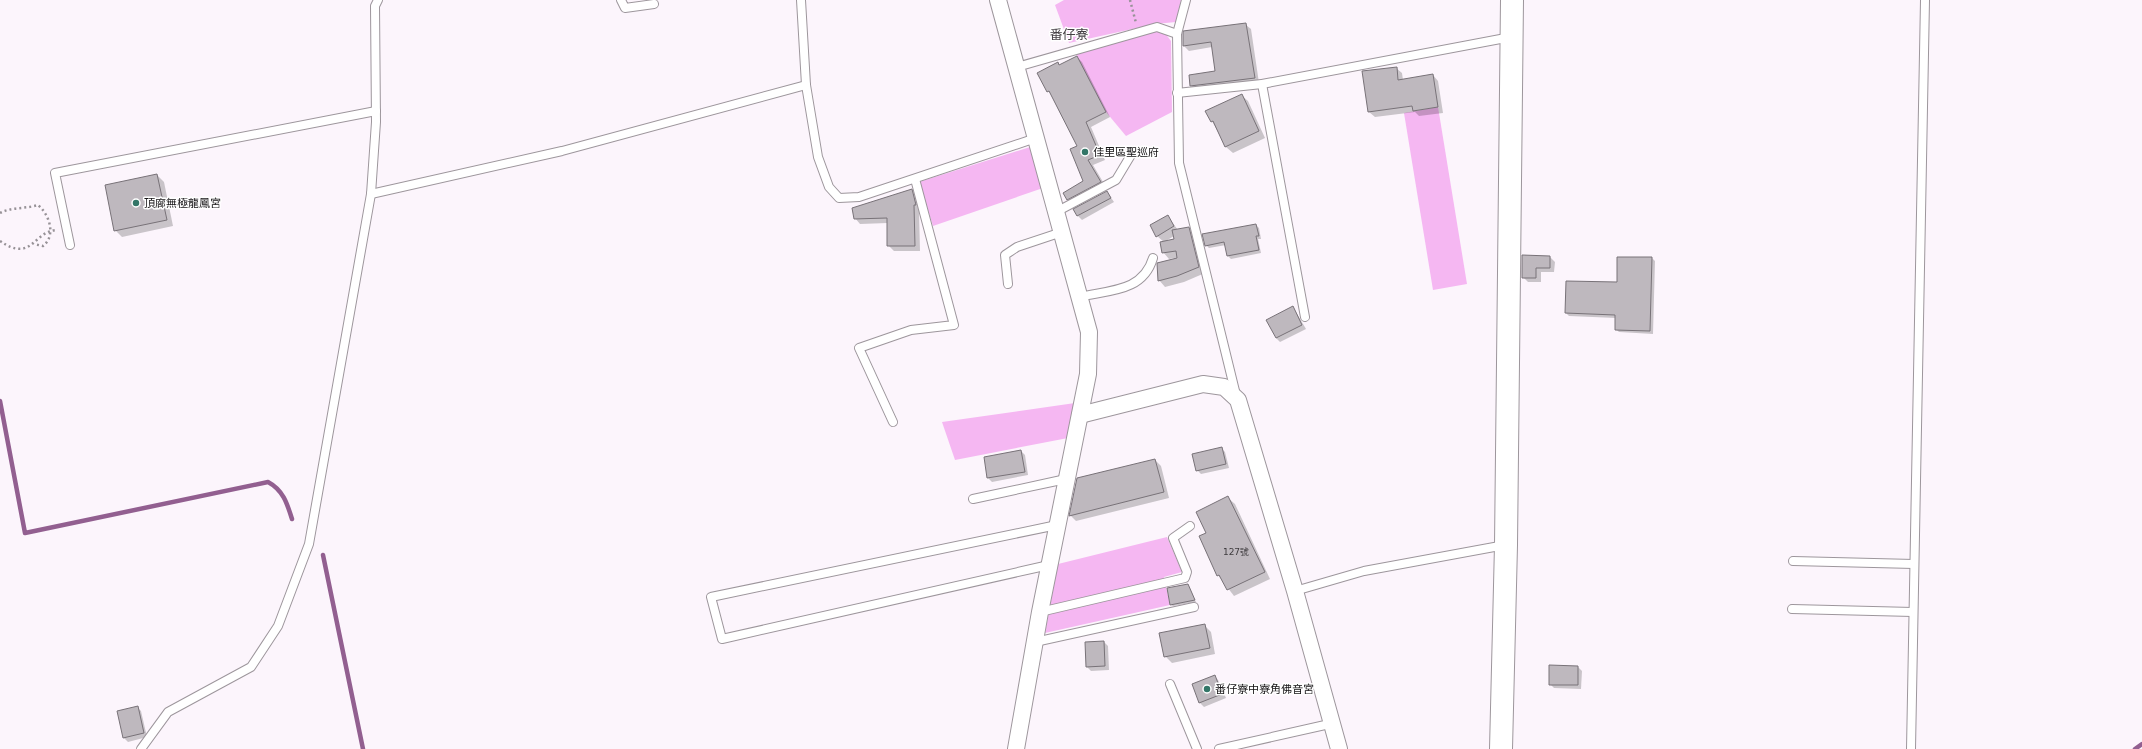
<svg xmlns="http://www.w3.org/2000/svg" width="2142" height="749" font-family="'DejaVu Sans','Noto Sans TC',sans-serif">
  <rect width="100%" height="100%" fill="#fcf5fc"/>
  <g fill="#f5b7f2">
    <path d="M1064 0H1181L1176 22 1155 24 1069 43 1055 5Z"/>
    <path d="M1155 31 1165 33 1171 41 1172 112 1126 136 1106 112 1076 54Z"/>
    <path d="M1438 107 1467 284 1433 290 1404 113Z"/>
    <path d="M1030 147 1043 188 933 226 919 182Z"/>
    <path d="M1075 403 1068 438 955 460 942 422Z"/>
    <path d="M1167 537 1182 572 1164 577 1170 605 1045 633 1058 564Z"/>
  </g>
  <g fill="#0003">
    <path d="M1246 25 1251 29 1259 83 1196 91 1191 86 1216 72 1212 47 1189 51 1184 46Z"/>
    <path d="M1077 57 1082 62 1110 117 1091 127 1105 160 1093 165 1106 187 1074 204 1068 199 1084 182 1079 147 1053 96 1048 91 1058 64 1060 66Z"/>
    <path d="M1396 68 1402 73 1403 80 1433 75 1438 81 1443 113 1419 116 1415 112 1375 117 1369 112Z"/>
    <path d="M1241 95 1248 101 1265 138 1233 153 1226 147 1207 112Z"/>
    <path d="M157 175 164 182 173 226 122 237 115 230Z"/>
    <path d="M912 190 917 196 921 210 919 211 920 251H894L888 245V223L860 224 855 218Z"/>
    <path d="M1107 192 1114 202 1082 220 1078 216Z"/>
    <path d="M1168 217 1178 230 1189 228 1195 234 1205 273 1184 282 1165 287 1159 280 1180 259V257L1169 259 1163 252 1175 240 1174 236 1164 242 1157 236Z"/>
    <path d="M1256 225 1259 228 1261 239H1258L1261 253 1231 259 1228 256 1226 245 1209 248 1206 245Z"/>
    <path d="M1550 257 1555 262 1554 272H1541V282H1528L1523 277Z"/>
    <path d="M1652 258 1655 261 1653 334 1619 332 1616 329V318L1569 316 1566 313 1617 283Z"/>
    <path d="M1293 307 1306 329 1280 342 1276 338Z"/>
    <path d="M1221 448 1225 452 1229 468 1201 474 1197 470Z"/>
    <path d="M1021 451 1025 455 1028 475 992 482 988 478Z"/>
    <path d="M1155 460 1161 466 1169 498 1076 521 1070 515Z"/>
    <path d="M1228 498 1235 504 1270 579 1234 596 1218 575 1207 533Z"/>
    <path d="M1188 585 1196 602 1173 606 1171 605Z"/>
    <path d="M1204 625 1211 632 1215 654 1172 663 1165 656Z"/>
    <path d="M1104 642 1108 646 1109 670 1091 671 1087 667Z"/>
    <path d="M1578 667 1582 671 1581 689 1554 688 1550 684Z"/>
    <path d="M1214 676 1218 680 1226 698 1204 707 1200 703 1193 684Z"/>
    <path d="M137 707 141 711 147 737 128 742 124 738Z"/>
  </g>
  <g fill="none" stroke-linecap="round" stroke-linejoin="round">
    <g stroke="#925f90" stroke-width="4.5">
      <path d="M0 401 25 533 268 482C283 490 287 503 292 519"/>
      <path d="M323 555 363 749"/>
      <path d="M2135 749 2142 744"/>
    </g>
  </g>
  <g fill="#beb8be" stroke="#787278">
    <path d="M1246 23 1255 78 1190 86 1189 75 1215 71 1211 42 1183 46V31Z"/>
    <path d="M1077 56 1106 112 1086 122 1100 155 1088 160 1101 182 1067 200 1063 193 1083 181 1070 149 1077 146 1049 91 1047 92 1037 73 1058 62 1059 65Z"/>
    <path d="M1397 67 1398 80 1433 74 1438 107 1413 111 1412 106 1368 112 1362 71Z"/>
    <path d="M1242 94 1259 131 1225 147 1213 121 1211 122 1205 111Z"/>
    <path d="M157 174 167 220 114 231 105 185Z"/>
    <path d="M912 189 916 205H914L915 246H887V218L854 219 852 208Z"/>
    <path d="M1107 191 1111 198 1077 216 1073 209Z"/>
    <path d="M1168 215 1174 226 1156 237 1150 225Z"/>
    <path d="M1256 224 1259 236H1256L1259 250 1227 256 1224 242 1205 246 1202 234Z"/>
    <path d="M1189 227 1199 267 1177 276 1158 281 1157 263 1177 258 1176 251 1162 253 1160 242 1174 239 1172 230Z"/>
    <path d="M1522 255 1550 256V268H1536V278H1522Z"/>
    <path d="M1617 257H1652L1650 331 1615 330V315L1565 313 1566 281 1617 282Z"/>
    <path d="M1293 306 1302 325 1276 338 1266 320Z"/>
    <path d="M1222 447 1226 464 1196 471 1192 454Z"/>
    <path d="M1021 450 1025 472 987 478 984 457Z"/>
    <path d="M1155 459 1164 492 1069 516 1077 478Z"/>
    <path d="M1228 496 1265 572 1227 590 1219 575 1217 576 1199 536 1206 533 1196 512Z"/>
    <path d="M1188 584 1195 600 1170 605 1167 588Z"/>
    <path d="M1205 624 1210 648 1164 657 1159 633Z"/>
    <path d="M1104 641 1105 666 1086 667 1085 642Z"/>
    <path d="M1549 665 1578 666V685H1549Z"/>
    <path d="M1215 675 1222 694 1199 703 1192 684Z"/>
    <path d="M138 706 144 733 123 738 117 711Z"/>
  </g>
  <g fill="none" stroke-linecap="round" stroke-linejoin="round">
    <defs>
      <g id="lane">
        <path d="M621 0 625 8 654 4"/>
        <path d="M801 0 806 85 818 157 829 187 839 198 859 197 1036 138"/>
        <path d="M1186 0 1177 34 1179 163 1236 395"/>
        <path d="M1017 67 1157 27 1177 34"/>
        <path d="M1262 84 1305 317"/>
        <path d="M1177 93 1262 84 1511 37"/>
        <path d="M371 194 562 151 806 85"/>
        <path d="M1056 212 1116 180 1131 155"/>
        <path d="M70 245 55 173 376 111"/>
        <path d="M1008 284 1005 255 1017 247 1062 232"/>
        <path d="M1079 297C1109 290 1143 292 1153 258"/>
        <path d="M893 422 859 348 911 330 954 325 915 179"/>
        <path d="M973 499 1066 479"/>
        <path d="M1793 561 1914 564"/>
        <path d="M1049 565 722 639 711 597 1057 525"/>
        <path d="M1295 591 1364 571 1505 545"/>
        <path d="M1792 609 1913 612"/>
        <path d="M1040 612 1185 578 1187 572 1173 538 1190 526"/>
        <path d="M1035 642 1194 607"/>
        <path d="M1170 684 1197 749"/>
        <path d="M141 749 168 712 251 667 278 626 309 544 371 194 376 122 375 6 378 0"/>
        <path d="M1219 749 1334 723"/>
        <path d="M1911 749 1925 0"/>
      </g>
      <g id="street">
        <path d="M998 0 1089 332 1088 374 1040 612 1016 749"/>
        <path d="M1080 415 1203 384 1224 387 1238 400 1295 591 1339 749"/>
      </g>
      <path id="secondary" d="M1501 749 1506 545 1512 0"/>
    </defs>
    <use href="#lane" stroke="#9d969c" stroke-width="10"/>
    <use href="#street" stroke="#9d969c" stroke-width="18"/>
    <use href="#secondary" stroke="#9d969c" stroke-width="24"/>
    <g stroke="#979297" stroke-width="2.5" stroke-dasharray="2 3" stroke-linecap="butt">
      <path d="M1130 0 1136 23"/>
      <path d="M0 213C11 207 25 209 38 205 50 215 56 236 43 246L34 244"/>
      <path d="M0 241C32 263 33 232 56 230"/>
    </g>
    <use href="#lane" stroke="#fff" stroke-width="8"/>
    <use href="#street" stroke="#fff" stroke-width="16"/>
    <use href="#secondary" stroke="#fff" stroke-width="22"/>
  </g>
  <g fill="#337668" stroke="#fff" stroke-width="1.5">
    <circle cx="1085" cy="152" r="4"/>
    <circle cx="136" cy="203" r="4"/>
    <circle cx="1207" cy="689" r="4"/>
  </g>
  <g text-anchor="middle" stroke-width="3" stroke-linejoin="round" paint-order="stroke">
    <g font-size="9" fill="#3e3b3e">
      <text x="1236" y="555">127號</text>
    </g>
    <g font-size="11" fill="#131113" stroke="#fff" text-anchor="start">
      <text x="1093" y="156">佳里區聖巡府</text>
      <text x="144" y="207">頂廍無極龍鳳宮</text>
      <text x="1215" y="693">番仔寮中寮角佛音宮</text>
    </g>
    <g font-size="13" fill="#454045" stroke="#fff">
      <text x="1069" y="39">番仔寮</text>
    </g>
  </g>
</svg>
